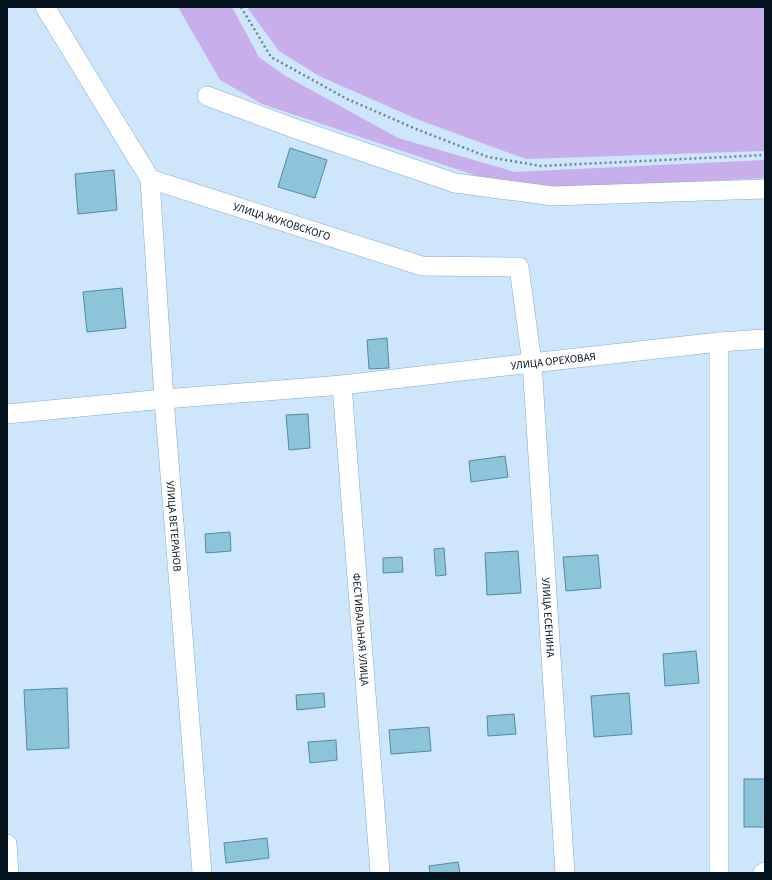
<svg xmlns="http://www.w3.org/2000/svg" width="772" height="880" font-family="'Source Sans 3',sans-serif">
  <rect width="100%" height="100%" fill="#cee6fc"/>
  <g fill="#c9aeec">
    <path d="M178 7H232L259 57 284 75 398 138 515 172 765 160V178L563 189 477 176 262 104 220 80Z"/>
    <path d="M247 7H765V151L526 159 419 120 319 76 279 51Z"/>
  </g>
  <g fill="#8cc4da" stroke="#548a9f">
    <path d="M290 148 327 160 315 198 278 187Z"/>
    <path d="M114 170 117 210 78 214 75 174Z"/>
    <path d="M122 288 126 328 87 332 83 292Z"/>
    <path d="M387 338 389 368 369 369 367 340Z"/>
    <path d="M308 414 310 448 289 450 286 415Z"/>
    <path d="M505 456 508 477 471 482 469 461Z"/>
    <path d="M230 532 231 551 206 553 205 534Z"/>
    <path d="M444 548 446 575 436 576 434 549Z"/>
    <path d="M518 551 521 593 487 595 485 553Z"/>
    <path d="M598 555 601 588 566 591 563 557Z"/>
    <path d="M402 557 403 572 383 573V558Z"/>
    <path d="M696 651 699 683 665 686 663 654Z"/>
    <path d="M67 688 69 748 27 750 24 690Z"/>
    <path d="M324 693 325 707 297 710 296 695Z"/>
    <path d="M629 693 632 734 594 737 591 696Z"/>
    <path d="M514 714 516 734 488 736 487 716Z"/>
    <path d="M429 727 431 751 391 754 389 730Z"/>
    <path d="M336 740 337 760 310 763 308 742Z"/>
    <rect x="744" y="779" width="21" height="48"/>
    <path d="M267 838 269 858 226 863 224 843Z"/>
    <path d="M458 862 460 873H430L429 866Z"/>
  </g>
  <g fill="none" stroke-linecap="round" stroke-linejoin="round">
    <defs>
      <g id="street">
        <path id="s1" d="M45 7 150 179 422 266 519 267 532 363 565 873"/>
        <path d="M207 96 296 129 455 183 553 196 765 189"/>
        <path id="s2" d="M150 179 164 399 202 873"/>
        <path id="s3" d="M342 385 380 873"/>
        <path id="s4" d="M7 414 164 399 342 385 532 363 719 342 765 339"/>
        <path d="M7 844 9 873"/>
        <path d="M719 873V342"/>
        <path d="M763 873 765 872"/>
      </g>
    </defs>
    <use href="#street" stroke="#83abcd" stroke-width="20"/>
    <path stroke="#6e8192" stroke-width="2.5" stroke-dasharray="2 3" stroke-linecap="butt" d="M241 7 271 57 347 99 416 129 488 157 541 166 765 155"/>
    <use href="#street" stroke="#fff" stroke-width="19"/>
  </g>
  <g text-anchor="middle" stroke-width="3" stroke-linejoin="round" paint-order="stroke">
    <g font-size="11" fill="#04121e" stroke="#fff">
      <text dy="4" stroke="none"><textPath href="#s1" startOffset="340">УЛИЦА ЖУКОВСКОГО</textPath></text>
      <text dy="4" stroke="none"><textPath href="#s4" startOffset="549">УЛИЦА ОРЕХОВАЯ</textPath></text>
      <text dy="4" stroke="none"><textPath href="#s2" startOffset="348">УЛИЦА ВЕТЕРАНОВ</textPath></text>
      <text dy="4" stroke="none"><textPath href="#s1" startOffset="936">УЛИЦА ЕСЕНИНА</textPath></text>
      <text dy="4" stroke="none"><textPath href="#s3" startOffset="245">ФЕСТИВАЛЬНАЯ УЛИЦА</textPath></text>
    </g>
  </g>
  <rect width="772" height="880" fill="none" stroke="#04121e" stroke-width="16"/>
</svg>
